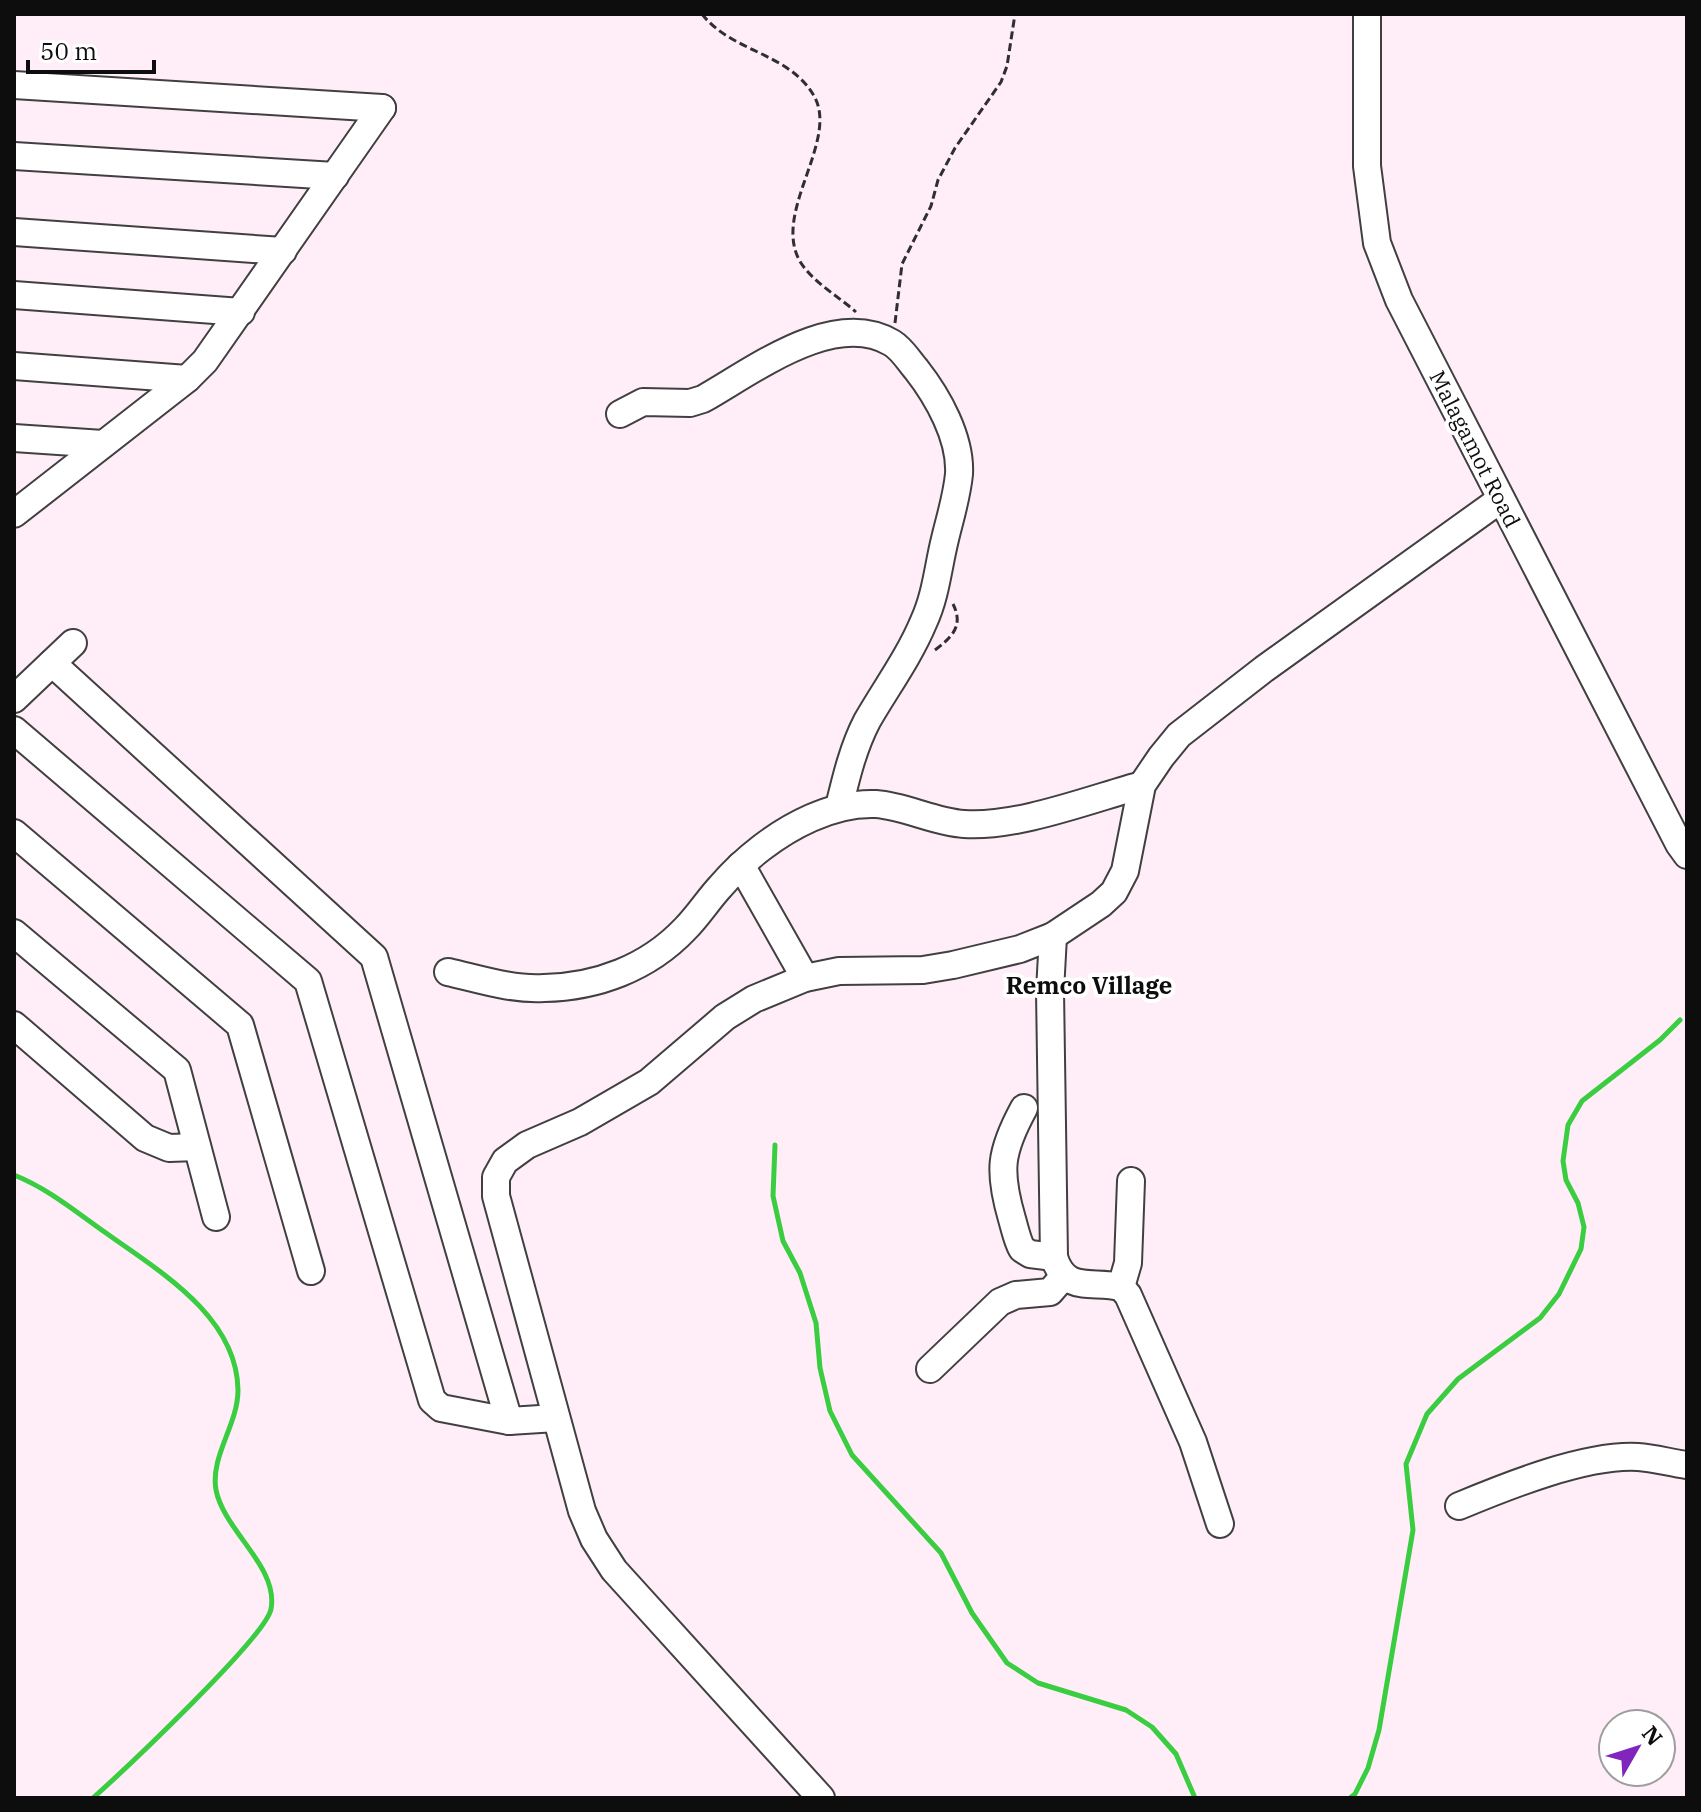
<svg xmlns="http://www.w3.org/2000/svg" width="1701" height="1812" font-family="'IBM Plex Serif',serif">
  <rect width="100%" height="100%" fill="#ffeef7"/>
  <g fill="none" stroke-linecap="round" stroke-linejoin="round">
    <g stroke="#3acd41" stroke-width="5">
      <path d="M775 1145 773 1196 783 1241 800 1273 816 1323 820 1368 830 1411 852 1455 941 1553 972 1613 1007 1663 1038 1683 1126 1710 1152 1727 1176 1754 1195 1798"/>
      <path d="M14 1175C49 1189 76 1212 106 1233 159 1271 237 1316 238 1390 238 1425 210 1456 216 1490 224 1531 279 1567 271 1609 266 1637 122 1772 93 1798"/>
      <path d="M1350 1798 1355 1794 1368 1768 1379 1730 1413 1530 1406 1464 1427 1414 1458 1379 1540 1318 1559 1294 1581 1249 1584 1227 1578 1203 1566 1180 1563 1161 1568 1125 1582 1101 1660 1040 1680 1020"/>
    </g>
    <defs>
      <g id="minor">
        <path d="M1367 14V166L1377 243 1399 300 1679 844 1687 855"/>
        <path d="M14 85 382 108"/>
        <path d="M14 156 335 176"/>
        <path d="M14 232 283 251"/>
        <path d="M14 295 241 312"/>
        <path d="M14 366 187 379"/>
        <path d="M620 414 643 402 690 403 703 399C753 371 834 308 892 343 902 349 909 361 916 369 938 397 961 438 959 474 957 496 950 518 945 539 938 567 936 595 924 621 909 657 886 688 867 721 853 748 846 778 839 807"/>
        <path d="M14 438 103 444"/>
        <path d="M14 514 187 379 205 361 382 108"/>
        <path d="M52 663 374 957 509 1421 556 1418"/>
        <path d="M14 699 73 643"/>
        <path d="M14 730 308 981 432 1400 441 1408 509 1421"/>
        <path d="M14 833 240 1025 311 1271"/>
        <path d="M741 865 805 978"/>
        <path d="M14 933 177 1070 216 1217"/>
        <path d="M1053 936 1050 991 1054 1257C1065 1294 1092 1280 1121 1287L1128 1295 1193 1442 1220 1524"/>
        <path d="M448 972C479 979 512 990 544 988 597 987 648 968 685 929 698 916 708 900 720 887 744 859 777 833 811 818 831 809 853 803 876 804 905 806 934 822 964 824 1016 828 1091 799 1142 785"/>
        <path d="M14 1025 145 1138 169 1148 197 1147"/>
        <path d="M1024 1108C1000 1152 998 1171 1012 1219 1015 1229 1017 1240 1022 1249L1030 1254 1054 1257"/>
        <path d="M1121 1287 1128 1263 1131 1181"/>
        <path d="M930 1369 1000 1302 1016 1295 1050 1292 1064 1276"/>
        <path d="M1459 1506C1507 1486 1586 1454 1638 1457 1654 1458 1671 1463 1687 1465"/>
        <path d="M821 1798 614 1570 594 1539 582 1511 496 1196V1177L505 1161 527 1145 580 1122 649 1082 725 1017 754 999 805 978 839 971 923 970 953 965 1020 949 1053 936 1101 904 1114 892 1125 871 1142 785 1161 757 1179 735 1264 669 1501 499"/>
      </g>
    </defs>
    <use href="#minor" stroke="#404040" stroke-width="30"/>
    <g stroke="#2f2f2f" stroke-width="3" stroke-dasharray="8 4" stroke-linecap="butt">
      <path d="M702 14C731 52 790 53 814 96 840 141 770 214 801 263 814 283 838 296 856 312"/>
      <path d="M895 323 902 264 931 206 938 180 955 148 1001 82 1007 66 1015 14"/>
      <path d="M935 650C952 637 964 626 953 604"/>
    </g>
    <use href="#minor" stroke="#fff" stroke-width="26"/>
  </g>
  <g text-anchor="middle" stroke-width="8" stroke-linejoin="round" paint-order="stroke">
    <g font-size="22" fill="#0d0d0d" stroke="#fff">
      <text transform="translate(1475 449) rotate(63)" y="8">Malagamot Road</text>
    </g>
    <g font-size="24" font-weight="bold" fill="#0d0d0d" stroke="#fff">
      <text x="1089" y="994">Remco Village</text>
    </g>
  </g>
  <rect width="1701" height="1812" fill="none" stroke="#0d0d0d" stroke-width="32"/>
  <g transform="translate(1637 1748) rotate(51)"><circle r="38" fill="#ffffff" stroke="#9e9e9e" stroke-width="2"/>
  <path d="M0-6L14 30L0 20L-14 30Z" fill="#8026bd"/>
  <text y="-12" font-size="22" font-weight="bold" text-anchor="middle" fill="#0d0d0d">N</text>
  </g>
  <path d="M28 60v12h126v-12" fill="none" stroke="#0d0d0d" stroke-width="4"/>
  <text x="40" y="60" font-size="24" fill="#0d0d0d" stroke="#ffffff" stroke-width="6" paint-order="stroke">50 m</text>
</svg>
